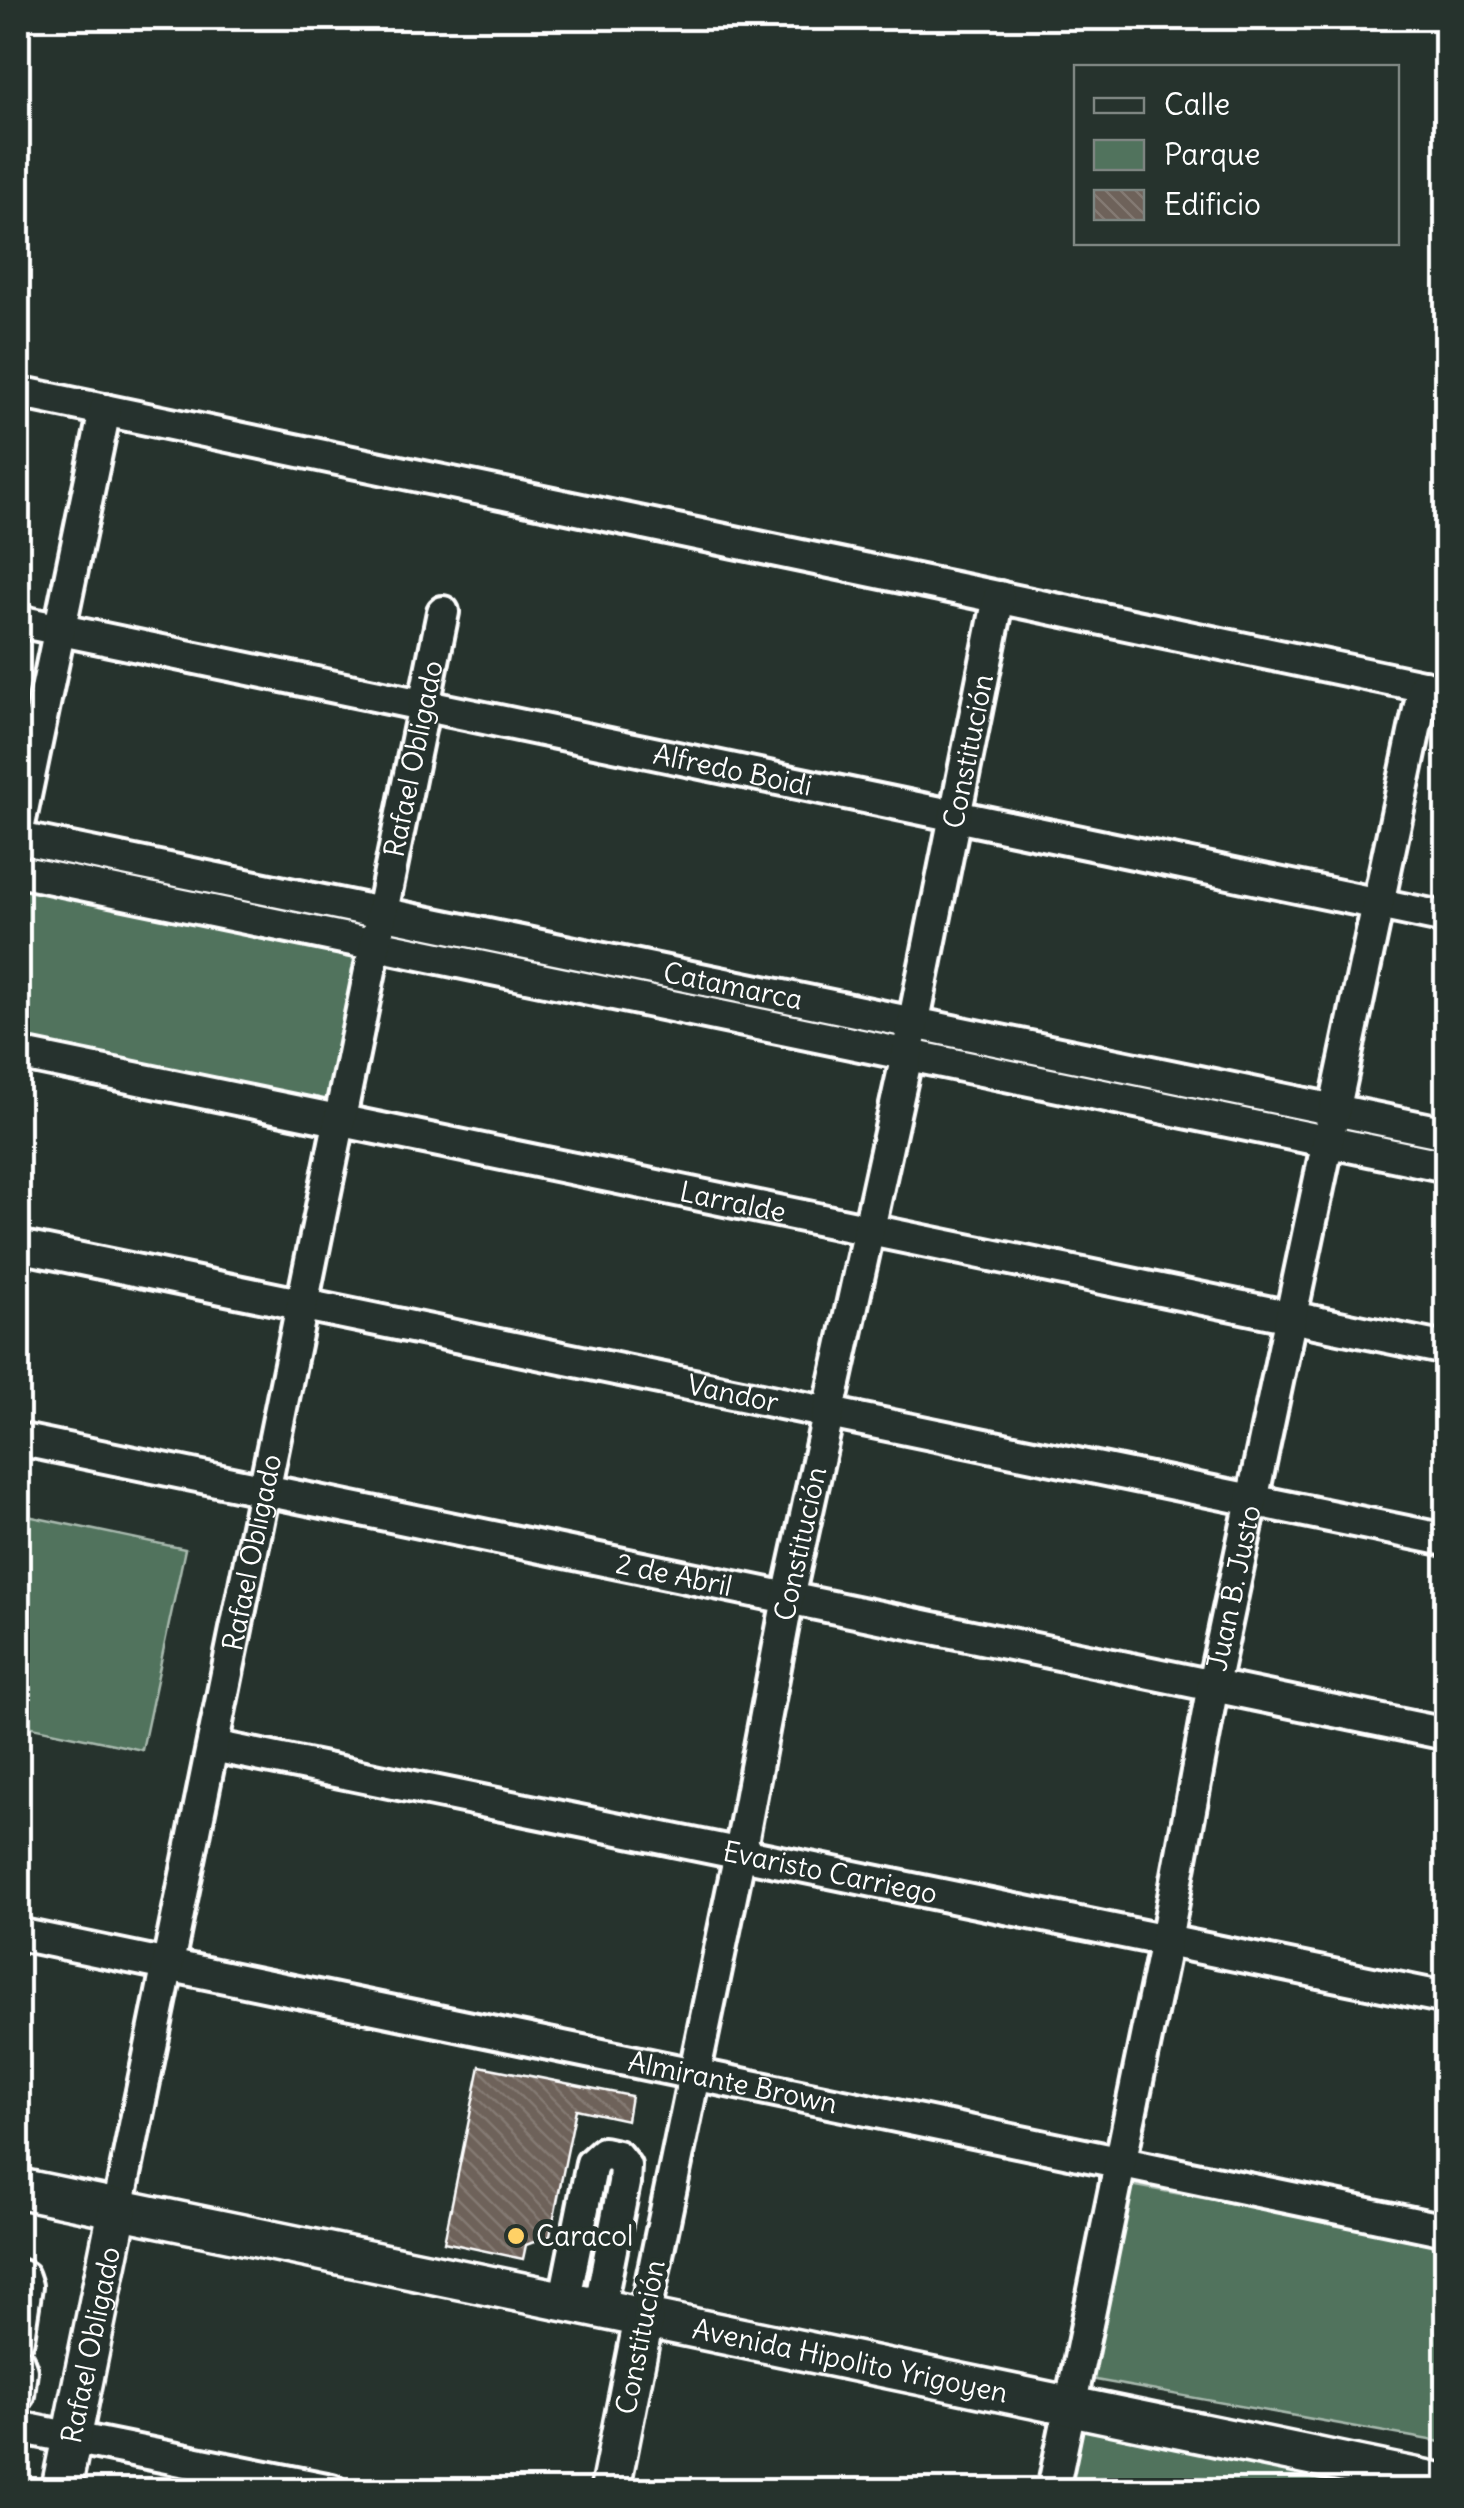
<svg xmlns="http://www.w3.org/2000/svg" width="1464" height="2508" font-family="Delius,sans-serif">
  <defs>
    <pattern id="building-back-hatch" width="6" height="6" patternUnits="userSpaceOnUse" patternTransform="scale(2.5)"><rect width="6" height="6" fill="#6e625a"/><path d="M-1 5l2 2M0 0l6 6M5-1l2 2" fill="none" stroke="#847a73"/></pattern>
  </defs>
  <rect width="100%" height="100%" fill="#26332d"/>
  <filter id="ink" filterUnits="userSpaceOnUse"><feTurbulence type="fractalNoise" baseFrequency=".01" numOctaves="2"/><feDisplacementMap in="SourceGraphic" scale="20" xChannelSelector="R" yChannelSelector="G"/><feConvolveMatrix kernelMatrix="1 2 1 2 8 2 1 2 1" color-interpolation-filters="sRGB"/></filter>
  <g filter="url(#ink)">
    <g fill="#51735d" stroke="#a8b9ae" stroke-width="2.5">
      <path d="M18 884 370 958 338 1111 18 1044Z"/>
      <path d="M18 1514 185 1549 142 1750 18 1724Z"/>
      <path d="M1125 2184 1446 2242V2443L1090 2379Z"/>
      <path d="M1070 2406 1446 2490H1053Z"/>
    </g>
    <path fill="url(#building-back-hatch)" stroke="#fff" stroke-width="2.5" d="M480 2066 631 2096 627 2120 576 2109 550 2236 526 2245 523 2259 444 2242Z"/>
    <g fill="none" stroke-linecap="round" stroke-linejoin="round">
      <defs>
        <g id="minor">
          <path d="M18 392 1446 691"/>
          <path id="s1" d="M18 621 1446 918"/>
          <path d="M18 830 105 410"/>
          <path id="s2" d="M18 838 1446 1133"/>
          <path d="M18 871 1446 1166"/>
          <path id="s3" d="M18 1054 1446 1349"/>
          <path id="s4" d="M18 1246 1446 1540"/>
          <path id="s5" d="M18 1439 1446 1734"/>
          <path id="s6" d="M213 1746 1446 1998"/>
          <path id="s7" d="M18 1934 1446 2230"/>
          <path id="s8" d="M118 2209 443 612"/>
          <path d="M18 2275 23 2277 26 2286 18 2338"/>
          <path d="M567 2288 592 2163 603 2153 617 2156 625 2166 624 2183 602 2295"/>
          <path id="s9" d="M644 2318 740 1853 788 1598 907 1055 999 597"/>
          <path d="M18 2362 21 2370 18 2395"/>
          <path d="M18 2427 331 2490"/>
          <path id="s10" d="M1053 2490 1166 1940 1213 1685 1424 686"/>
        </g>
        <g id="major">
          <path id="s11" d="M18 2188 1446 2484"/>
          <path id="s12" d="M61 2490 118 2209"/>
          <path d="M610 2490 644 2318"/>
        </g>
      </defs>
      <use href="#minor" stroke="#fff" stroke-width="38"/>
      <use href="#major" stroke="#fff" stroke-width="45"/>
      <use href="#minor" stroke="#26332d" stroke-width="30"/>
      <use href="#major" stroke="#26332d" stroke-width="38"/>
    </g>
  </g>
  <circle fill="#ffd166" stroke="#26332d" stroke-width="4" cx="516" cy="2236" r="10"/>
  <g text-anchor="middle" stroke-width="10" stroke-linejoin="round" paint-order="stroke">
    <g font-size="28" fill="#fff" stroke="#26332d">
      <text dy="10" stroke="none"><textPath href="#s9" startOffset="1600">Constitución</textPath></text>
      <text dy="10" stroke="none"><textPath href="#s8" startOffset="1480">Rafael Obligado</textPath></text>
      <text dy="10" stroke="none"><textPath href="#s1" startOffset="730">Alfredo Boidi</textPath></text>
      <text dy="10" stroke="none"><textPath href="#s2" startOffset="730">Catamarca</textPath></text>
      <text dy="10" stroke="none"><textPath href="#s3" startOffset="730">Larralde</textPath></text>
      <text dy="10" stroke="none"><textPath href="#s4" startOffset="730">Vandor</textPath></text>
      <text dy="10" stroke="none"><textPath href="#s9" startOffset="790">Constitución</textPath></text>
      <text dy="10" stroke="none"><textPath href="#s8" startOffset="670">Rafael Obligado</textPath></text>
      <text dy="10" stroke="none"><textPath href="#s5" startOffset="670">2 de Abril</textPath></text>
      <text dy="10" stroke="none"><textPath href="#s10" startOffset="920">Juan B. Justo</textPath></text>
      <text dy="10" stroke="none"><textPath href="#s6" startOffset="630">Evaristo Carriego</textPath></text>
      <text dy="10" stroke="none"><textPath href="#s7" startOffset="730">Almirante Brown</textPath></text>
      <text transform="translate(640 2337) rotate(-79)" y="10">Constitución</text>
      <text dy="10" stroke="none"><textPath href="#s12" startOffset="148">Rafael Obligado</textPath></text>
      <text dy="10" stroke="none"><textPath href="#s11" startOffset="850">Avenida Hipolito Yrigoyen</textPath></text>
    </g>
    <g font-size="28" fill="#fff" stroke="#26332d" text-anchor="start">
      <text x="536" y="2246">Caracol</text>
    </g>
  </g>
  <rect width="1464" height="2508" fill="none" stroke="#26332d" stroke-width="60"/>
  <rect x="30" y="30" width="1404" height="2448" fill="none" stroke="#fff" stroke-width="4" filter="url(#ink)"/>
  <rect x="1074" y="65" width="325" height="180" fill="#26332d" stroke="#7d8581" stroke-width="2.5"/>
  <rect x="1094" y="98" width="50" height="15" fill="#26332d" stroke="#7d8581" stroke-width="2.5"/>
  <text x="1164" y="115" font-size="30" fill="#ffffff">Calle</text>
  <rect x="1094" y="140" width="50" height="30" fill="#51735d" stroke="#7d8581" stroke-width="2.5"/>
  <text x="1164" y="165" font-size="30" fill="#ffffff">Parque</text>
  <rect x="1094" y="190" width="50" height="30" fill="url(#building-back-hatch)" stroke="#7d8581" stroke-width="2.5"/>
  <text x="1164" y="215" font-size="30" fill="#ffffff">Edificio</text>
</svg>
